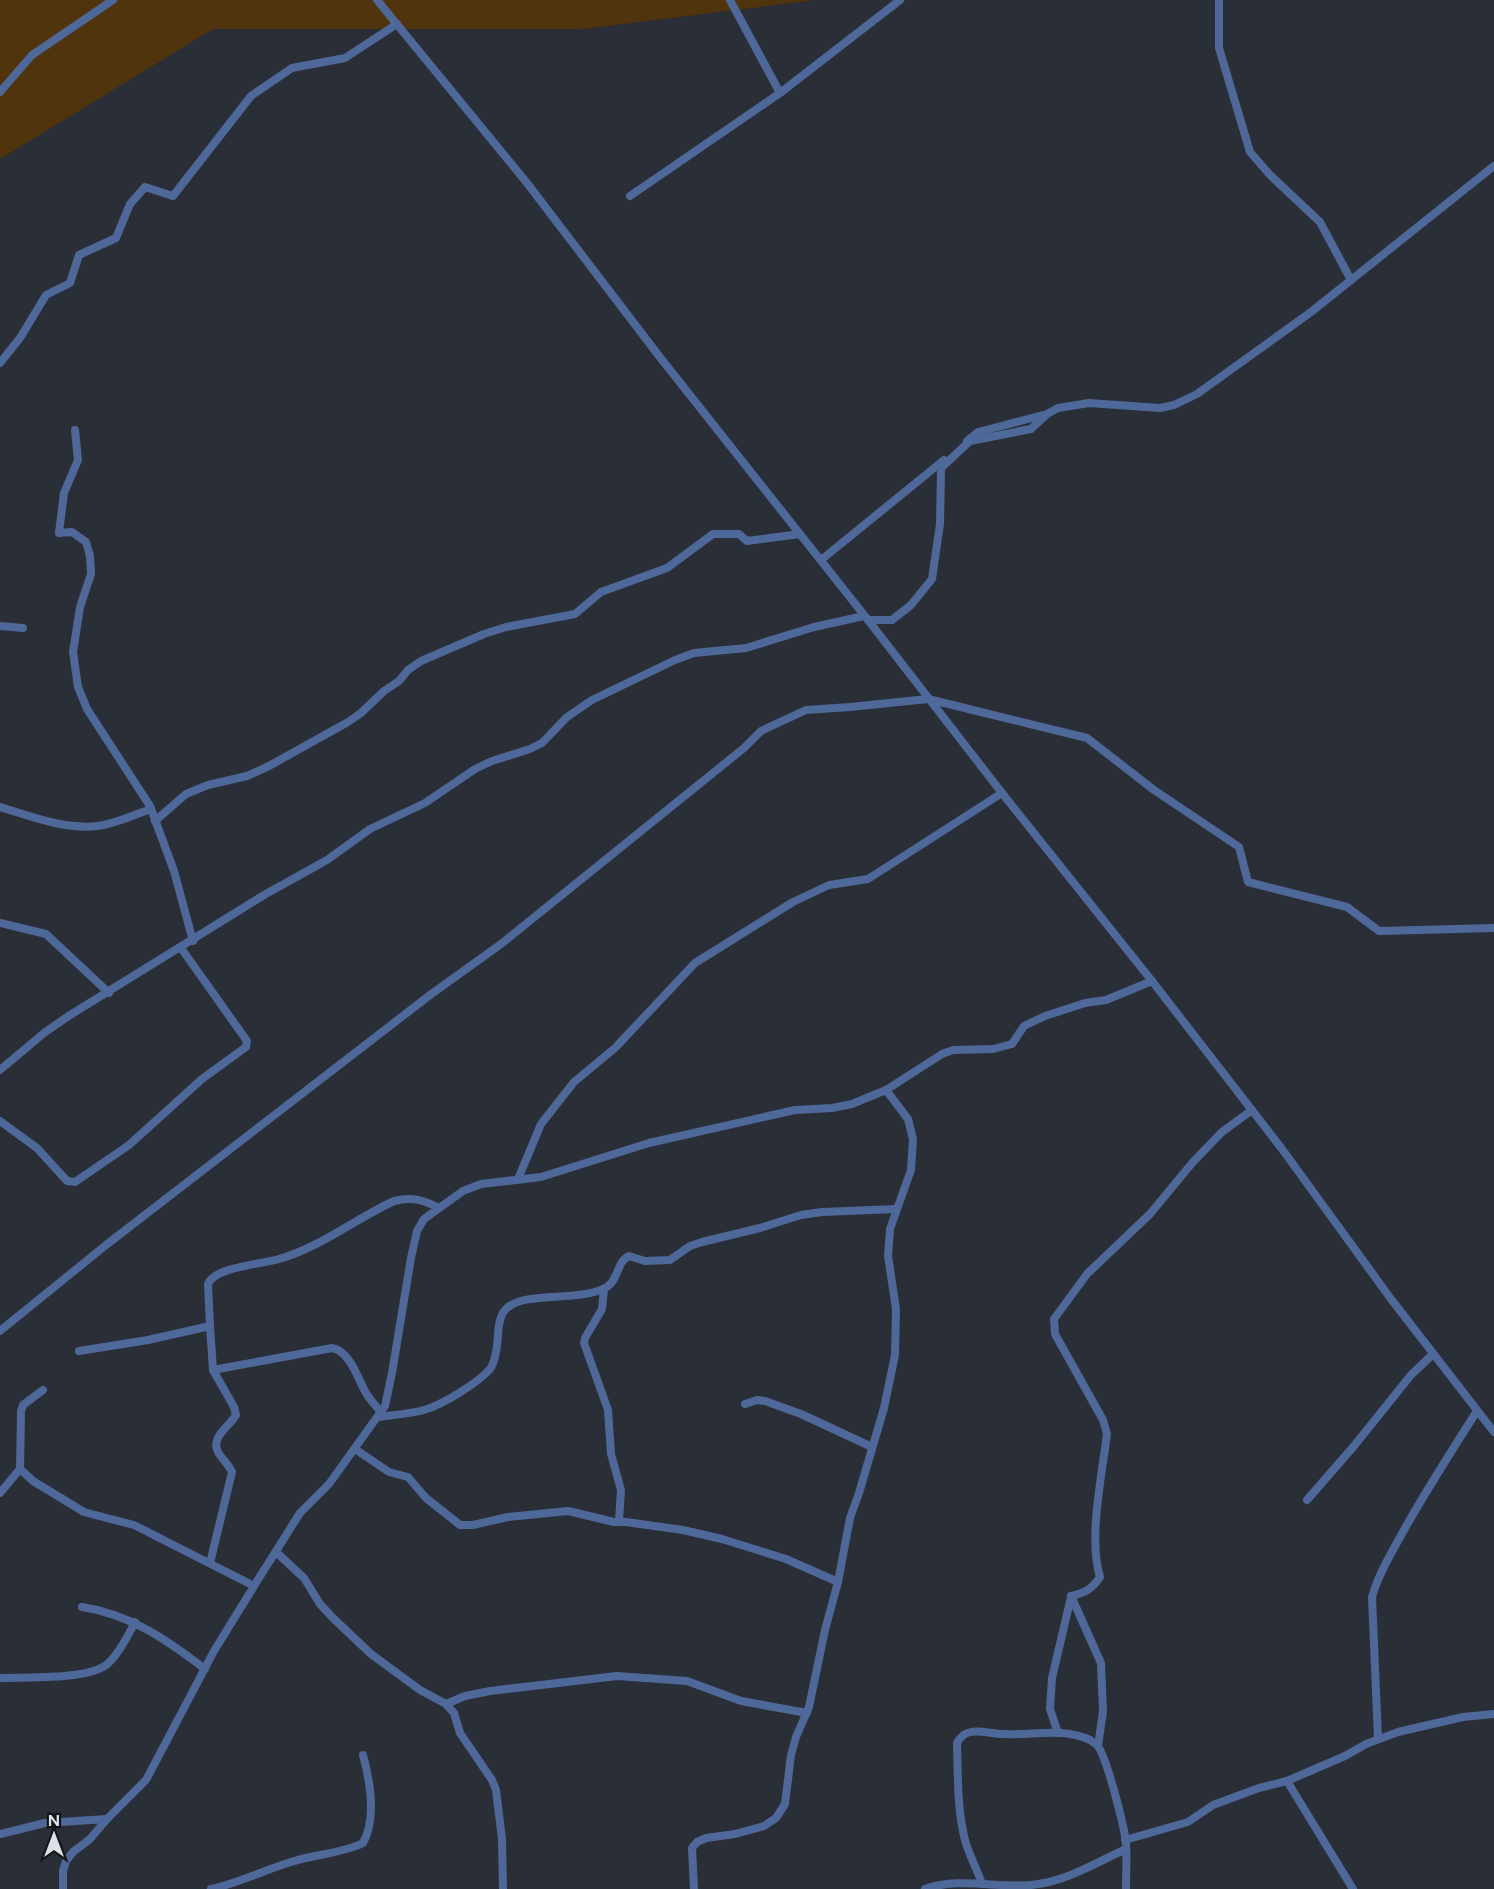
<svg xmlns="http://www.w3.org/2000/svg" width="1494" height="1889" font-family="Figtree,sans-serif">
  <rect width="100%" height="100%" fill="#2a2e37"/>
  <path fill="#50340d" d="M0 0H815L583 29H213L0 159Z"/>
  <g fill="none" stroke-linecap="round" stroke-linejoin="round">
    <g stroke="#4f689a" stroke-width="8">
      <path d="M377 0 527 183 659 356 868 620 1002 793 1152 981 1282 1149 1391 1299 1494 1432"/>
      <path d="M730 0 780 93"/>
      <path d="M1219 0V48L1250 152 1270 175 1320 222 1351 280"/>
      <path d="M0 92 32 55 113 0"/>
      <path d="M630 196 780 93 900 0"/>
      <path d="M0 363 20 338 46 295 70 283 79 255 116 238 130 204 145 187 173 196 251 96 292 68 345 58 397 24"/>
      <path d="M75 430 78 460 64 493 59 533 72 532 86 542 90 556 91 574 80 607 73 652 78 687 87 709 150 806 174 871 193 941"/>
      <path d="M967 441 978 432 1043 415"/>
      <path d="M821 560 944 460"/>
      <path d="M868 620H892L911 605 932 579 940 524 941 468 970 441 1031 429 1047 414 1058 408 1089 403 1160 408 1174 405 1197 394 1311 312 1494 166"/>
      <path d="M0 626 23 628"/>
      <path d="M0 807C30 816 65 830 97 826 116 824 133 815 151 809"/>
      <path d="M155 821 186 794 208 785 247 776 269 766 348 722 361 713 384 691 399 681 408 670 421 661 484 634 506 627 575 614 601 592 667 568 713 534H739L747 541 800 534"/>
      <path d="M0 923 46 934 109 993"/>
      <path d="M0 1070 44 1033 67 1017 264 895 327 860 370 829 425 803 475 769 492 761 530 749 542 743 567 717 592 700 675 660 694 653 746 648 814 627 864 616"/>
      <path d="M0 1121 37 1148 67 1181 75 1182 129 1145 202 1079 246 1047 247 1041 181 948"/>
      <path d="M518 1179 541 1124 574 1082 615 1048 695 963 793 902 829 885 868 879 1002 793"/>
      <path d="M604 1289 602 1309 585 1338 584 1343 608 1410 611 1454 621 1490 619 1521"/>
      <path d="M210 1326 213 1370 234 1407 236 1415C230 1426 210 1437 218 1452 222 1459 229 1465 232 1472L210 1563"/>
      <path d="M0 1331 106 1245 430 995 501 944 744 748 761 731 806 710 850 707 928 699 1087 738 1154 790 1239 847 1248 882 1347 907 1379 931 1494 928"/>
      <path d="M79 1351 148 1340 210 1326 208 1284C214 1267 263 1264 279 1259 321 1247 355 1219 394 1201 412 1197 422 1199 439 1208"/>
      <path d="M213 1370 332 1348C350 1351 358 1379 366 1393 370 1400 376 1406 381 1412"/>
      <path d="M745 1404 757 1400 765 1401 801 1414 872 1447"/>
      <path d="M378 1417C393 1415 409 1414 424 1410 442 1405 478 1383 490 1369 494 1364 495 1357 496 1352 499 1339 496 1317 507 1308 526 1291 578 1302 605 1288 619 1281 616 1262 629 1256L645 1261 670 1260 690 1246 702 1242 760 1228 801 1215 822 1212 896 1209"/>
      <path d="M355 1449 389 1472 408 1477 426 1498 460 1525H473L508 1517 568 1511 614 1522H626L683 1530 722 1539 786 1559 838 1582"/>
      <path d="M20 1469 33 1481 84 1512 134 1525 254 1586"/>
      <path d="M0 1493 20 1469 21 1411 23 1405 43 1390"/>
      <path d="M1307 1500 1354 1446 1411 1375 1433 1354"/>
      <path d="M276 1552 304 1578 320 1604 333 1618 371 1654 420 1690 446 1704 454 1713 460 1733 492 1780 496 1790 502 1839 503 1889"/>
      <path d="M1071 1596C1085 1593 1092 1589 1100 1577 1088 1538 1102 1475 1107 1434L1103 1420 1055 1334 1054 1319 1087 1274 1150 1214 1193 1162 1222 1132 1252 1110"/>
      <path d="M1071 1596 1101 1663 1103 1711 1098 1746"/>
      <path d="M82 1607C130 1614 167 1640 205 1669"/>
      <path d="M0 1678C26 1677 85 1680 106 1665 117 1657 129 1634 135 1622"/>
      <path d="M446 1704 465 1696 490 1691 617 1676 687 1681 741 1701 807 1713"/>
      <path d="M1058 1733 1050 1709 1052 1678 1071 1597"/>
      <path d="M1378 1739 1372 1597C1379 1573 1392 1552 1404 1530 1427 1489 1452 1450 1477 1411"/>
      <path d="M1287 1781 1353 1889"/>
      <path d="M0 1834 45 1823 107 1819"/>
      <path d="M1125 1840 1188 1822 1213 1805 1259 1788 1287 1781 1345 1756 1366 1744 1398 1732 1463 1717 1494 1714"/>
      <path d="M982 1884C977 1869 969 1855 965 1840 957 1809 958 1775 957 1743 966 1724 987 1734 1003 1734 1032 1736 1062 1727 1090 1740 1091 1741 1097 1745 1097 1745 1107 1757 1124 1826 1126 1843 1127 1858 1126 1874 1126 1889"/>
      <path d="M63 1889V1871L66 1861 73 1852 90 1839 107 1819 146 1780 214 1651 254 1586 300 1513 329 1484 385 1406 392 1373 411 1258 417 1231 424 1219 463 1191 481 1184 541 1177 649 1143 795 1110 832 1108 852 1104 886 1090 942 1054 953 1050 993 1049 1012 1044 1024 1026 1045 1016 1085 1003 1106 1000 1152 981"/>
      <path d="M211 1889C239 1883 264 1870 291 1862 314 1854 341 1854 363 1843 377 1818 370 1781 363 1755"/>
      <path d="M694 1889 692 1848 697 1842 706 1838 735 1834 764 1826 776 1818 785 1804 791 1755 796 1737 809 1707 825 1630 838 1582 850 1518 859 1493 884 1408 895 1355 896 1309 888 1256 890 1229 911 1170 913 1139 908 1119 886 1090"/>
      <path d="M925 1889C959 1877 996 1888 1031 1885 1066 1882 1095 1863 1126 1849"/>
    </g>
  </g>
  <g transform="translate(54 1835)" stroke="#14161a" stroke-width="4.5" paint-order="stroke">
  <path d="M0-4.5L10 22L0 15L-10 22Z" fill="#dde0e6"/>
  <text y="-9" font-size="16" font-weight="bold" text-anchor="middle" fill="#dde0e6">N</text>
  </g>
</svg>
